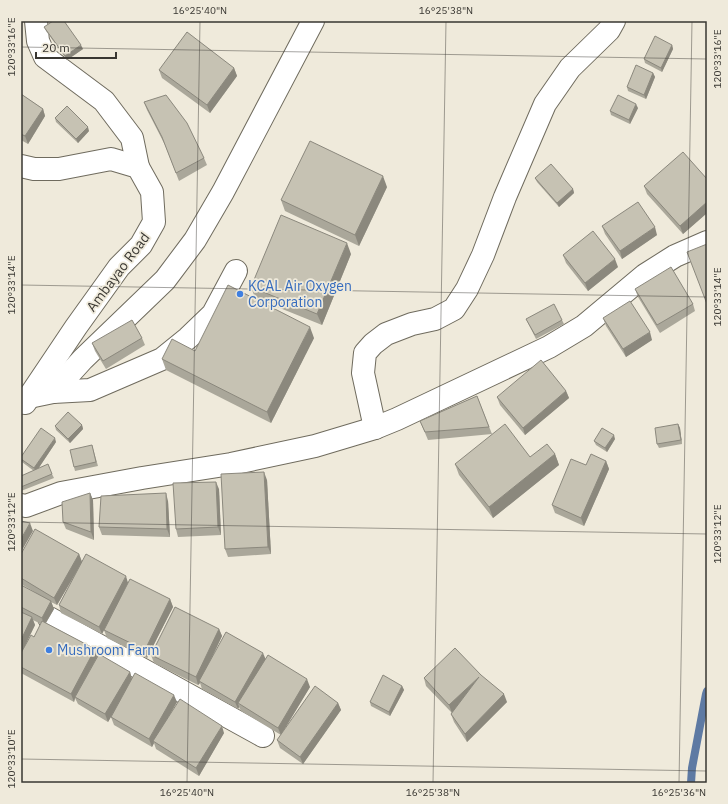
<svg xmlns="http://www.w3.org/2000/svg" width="728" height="804" font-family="'IBM Plex Sans',sans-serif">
  <rect width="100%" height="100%" fill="#efeadb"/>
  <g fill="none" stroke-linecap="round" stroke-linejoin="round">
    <path stroke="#5e7aa3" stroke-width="8" d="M691 783 692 768 706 694 707 691"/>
    <defs>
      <g id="minor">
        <path d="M36 21 38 41 45 57 104 101 132 138 138 167"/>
        <path d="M21 166 34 169H59L111 159 138 167 152 192 154 222 141 245 119 267 76 327 25 403"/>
        <path d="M53 392 90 390 162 359 188 338 213 314 236 271"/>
        <path d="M29 397 53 392 83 359 165 280 195 240 223 192 313 21"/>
        <path d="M375 428 363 373 365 353 373 344 386 334 412 324 435 319 454 309 467 289 483 255 505 197 545 104 570 68 609 30 614 21"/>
        <path d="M21 505 26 506 61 493 142 478 231 464 315 446 375 428 397 419 549 347 584 326 645 275 675 256 707 242"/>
        <path d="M49 618 263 736"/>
      </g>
    </defs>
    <use href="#minor" stroke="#6f6b5e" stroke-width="24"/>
    <use href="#minor" stroke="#fff" stroke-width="22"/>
  </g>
  <g fill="#aaa79a" fill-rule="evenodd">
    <path d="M44 27 83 49 67 60 46 31Z"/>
    <path d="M672 45 673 49 662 72 645 63 644 59Z"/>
    <path d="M234 68 237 76 210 113 162 78 159 70Z"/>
    <path d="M653 73 655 77 646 99 628 91 627 87Z"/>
    <path d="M21 94 43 109 45 116 28 144 21 140Z"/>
    <path d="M144 102 204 158 207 165 179 181 165 145 147 110Z"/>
    <path d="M638 108 630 124 611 115 610 111Z"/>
    <path d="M55 118 89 131 78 143 56 122Z"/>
    <path d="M535 178 573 189 574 193 559 207 537 182Z"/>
    <path d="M707 179V213L683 234 647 194 644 186Z"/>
    <path d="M387 187 359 246 285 211 281 200Z"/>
    <path d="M602 226 657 235 622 259 605 234Z"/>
    <path d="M351 254 322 325 255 298 251 287Z"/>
    <path d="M563 255 618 267 588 291 566 263Z"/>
    <path d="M635 289 693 304 695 311 660 333 638 297Z"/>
    <path d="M603 318 652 340 626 357 606 326Z"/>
    <path d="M526 319 562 320 564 324 536 339Z"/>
    <path d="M142 338 145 345 106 369 95 351 92 343Z"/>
    <path d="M314 338 271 423 166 370 162 359 195 351Z"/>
    <path d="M566 391 569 398 525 435 500 405 497 397Z"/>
    <path d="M477 396 492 434 428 440 420 421Z"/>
    <path d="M678 424 680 428 682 444 659 448 657 444Z"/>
    <path d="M82 425 83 429 70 443 56 430 55 426Z"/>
    <path d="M615 439 607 452 596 445 594 441Z"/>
    <path d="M56 442 38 469 52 474 54 478 21 491V476L34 471 22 462 21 457Z"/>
    <path d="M92 445 98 466 75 471 74 467Z"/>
    <path d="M555 454 559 465 493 518 459 475 455 464 530 457Z"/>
    <path d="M606 461 609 469 584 526 555 513 552 505 586 465Z"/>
    <path d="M267 480 271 554 228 557 225 549Z"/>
    <path d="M219 489 221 535 178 537 176 529Z"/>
    <path d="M90 493 93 500 94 540 66 529 63 522Z"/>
    <path d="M168 501 170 537 102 535 99 527Z"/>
    <path d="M21 554H79L82 562 128 582 170 599 173 607 147 658 107 638 104 630 108 622 102 634 61 613 59 605 76 573 57 605 51 602 54 609 46 623 95 649 97 657 130 672 132 679 177 702 168 718 224 733 199 776 156 749 154 743 152 747 114 725 111 717 108 722 78 704 75 698 74 702 21 673V585L38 594 21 584ZM33 620 41 624 34 637 26 643 35 625Z"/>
    <path d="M219 629 222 636 209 664 265 659 310 687 282 733 338 703 341 710 303 764 280 748 277 740 281 735 241 711 239 707 238 709 202 689 200 683 198 685 154 663 151 655Z"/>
    <path d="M424 678 507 702 467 742 454 722 451 714 452 713 426 686Z"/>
    <path d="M402 686 404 690 390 716 371 706 370 702Z"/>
  </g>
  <g fill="#8b887d">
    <path d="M81 45 83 49 67 60 65 56Z"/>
    <path d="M672 45 673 49 662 72 661 68Z"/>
    <path d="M234 68 237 76 210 113 207 105Z"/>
    <path d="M653 73 655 77 646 99 644 95Z"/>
    <path d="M636 104 638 108 630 124 629 120Z"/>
    <path d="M43 109 45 116 28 144 25 136Z"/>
    <path d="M88 127 89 131 78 143 76 139Z"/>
    <path d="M383 176 387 187 359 246 355 235Z"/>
    <path d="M573 189 574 193 559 207 557 203Z"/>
    <path d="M707 202V213L683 234 680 226Z"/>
    <path d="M655 227 657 235 622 259 620 251Z"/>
    <path d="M347 243 351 254 322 325 317 314Z"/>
    <path d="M615 259 618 267 588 291 585 283Z"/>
    <path d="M310 327 314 338 271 423 267 412Z"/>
    <path d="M650 332 652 340 626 357 623 349Z"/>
    <path d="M566 391 569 398 525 435 523 428Z"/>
    <path d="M678 424 680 428 682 444 681 440Z"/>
    <path d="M82 425 83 429 70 443 68 439Z"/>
    <path d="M614 435 615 439 607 452 605 448Z"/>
    <path d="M55 438 56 442 36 472 34 468Z"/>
    <path d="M555 454 559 465 493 518 489 507Z"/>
    <path d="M606 461 609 469 584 526 581 518Z"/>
    <path d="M264 472 267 480 271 554 268 547Z"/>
    <path d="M216 482 219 489 221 535 218 527Z"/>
    <path d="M90 493 93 500 94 540 91 532Z"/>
    <path d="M166 493 168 501 170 537 167 529Z"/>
    <path d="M30 523 33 531 21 552V539Z"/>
    <path d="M79 554 82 562 57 605 54 598Z"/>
    <path d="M126 576 128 583 102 634 99 627Z"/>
    <path d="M170 599 173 607 147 658 145 650Z"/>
    <path d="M51 601 54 609 44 626 42 618Z"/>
    <path d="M32 617 35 625 21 654V640Z"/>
    <path d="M219 629 222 636 200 682 199 681 200 683 198 685 196 677Z"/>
    <path d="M95 649 97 657 75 697V698L74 702 71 694Z"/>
    <path d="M263 653 266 660 238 703 239 707 238 709 235 702Z"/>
    <path d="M130 672 132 679 108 722 105 714Z"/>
    <path d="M479 677 452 713 449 705Z"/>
    <path d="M307 679 310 687 281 735 278 728Z"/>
    <path d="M402 686 404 690 390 716 389 712Z"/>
    <path d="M504 694 507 702 467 742 465 734Z"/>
    <path d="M174 695 177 702 154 742 153 741 154 743 152 747 149 739Z"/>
    <path d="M338 703 341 710 303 764 300 757Z"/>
    <path d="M222 726 224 733 199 776 196 768Z"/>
  </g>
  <g fill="#c6c2b3" stroke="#8b887d">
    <path d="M53 21H64L81 45 65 56 44 27Z"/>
    <path d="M187 32 234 68 207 105 159 70Z"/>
    <path d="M655 36 672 45 661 68 644 59Z"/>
    <path d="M636 65 653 73 644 95 627 87Z"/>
    <path d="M21 94 43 109 25 136 21 134Z"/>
    <path d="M166 95 187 123 204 158 176 173 162 137 144 102Z"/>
    <path d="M618 95 636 104 629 120 610 111Z"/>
    <path d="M67 106 88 127 76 139 55 118Z"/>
    <path d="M310 141 383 176 355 235 281 200Z"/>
    <path d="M683 152 707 179V202L680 226 644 186Z"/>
    <path d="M551 164 573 189 557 203 535 178Z"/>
    <path d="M638 202 655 227 620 251 602 226Z"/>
    <path d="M281 215 347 243 317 314 251 287Z"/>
    <path d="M593 231 615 259 585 283 563 255Z"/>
    <path d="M707 244V304L687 252Z"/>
    <path d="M671 267 693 304 657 325 635 289Z"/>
    <path d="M228 285 310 327 267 412 162 359 172 339 195 351Z"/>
    <path d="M630 301 650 332 623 349 603 318Z"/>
    <path d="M554 304 562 320 535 335 526 319Z"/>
    <path d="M132 320 142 338 103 361 92 343Z"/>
    <path d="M541 360 566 391 523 428 497 397Z"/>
    <path d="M477 396 489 427 425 432 420 421Z"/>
    <path d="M68 412 82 425 68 439 55 426Z"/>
    <path d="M505 424 530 457 547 444 555 454 489 507 455 464Z"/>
    <path d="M678 424 681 440 657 444 655 428Z"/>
    <path d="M41 428 55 438 34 468 21 459V457Z"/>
    <path d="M602 428 614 435 605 448 594 441Z"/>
    <path d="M92 445 96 462 74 467 70 450Z"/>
    <path d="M591 454 606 461 581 518 552 505 571 459 586 465Z"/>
    <path d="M48 464 52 474 21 487V476Z"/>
    <path d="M264 472 268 547 225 549 221 474Z"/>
    <path d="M216 482 218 527 176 529 173 483Z"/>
    <path d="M90 493 91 532 63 522 62 502Z"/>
    <path d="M166 493 167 529 99 527 101 496Z"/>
    <path d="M21 521 30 523 21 539Z"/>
    <path d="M35 529 79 554 54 598 21 578V554Z"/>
    <path d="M86 554 126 576 99 627 59 605Z"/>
    <path d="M130 579 170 599 145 650 104 630Z"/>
    <path d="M21 585 51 601 42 618 21 607Z"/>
    <path d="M175 607 219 629 196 677 151 655Z"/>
    <path d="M21 612 32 617 21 640Z"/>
    <path d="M42 621 95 649 71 694 21 667V653L31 635 34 637Z"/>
    <path d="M226 632 263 653 235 702 199 681Z"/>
    <path d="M455 648 481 675 504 694 465 734 451 714 479 677 449 705 424 678Z"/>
    <path d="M99 654 130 672 105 714 75 697Z"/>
    <path d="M268 655 307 679 278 728 238 703Z"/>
    <path d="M135 673 174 695 149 739 111 717Z"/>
    <path d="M383 675 402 686 389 712 370 702Z"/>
    <path d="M315 686 338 703 300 757 277 740Z"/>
    <path d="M180 699 222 726 196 768 153 741Z"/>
  </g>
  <path fill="none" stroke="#393732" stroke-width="1" stroke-opacity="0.45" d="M21 47 707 59M21 285 707 297M21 522 707 534M21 759 707 771M187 783 200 21M433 783 446 21M679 783 692 21"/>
  <g fill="#3f7fe0" stroke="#efeadb" stroke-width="1.5">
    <circle cx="240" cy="294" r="4"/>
    <circle cx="49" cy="650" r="4"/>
  </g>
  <g text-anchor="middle" stroke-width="3.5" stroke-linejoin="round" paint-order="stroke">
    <g font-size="14" fill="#393732" stroke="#efeadb">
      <text transform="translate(118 272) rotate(-53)" y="5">Ambayao Road</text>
    </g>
    <g font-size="14" fill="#366cbe" stroke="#efeadb" text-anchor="start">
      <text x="248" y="291">KCAL Air Oxygen<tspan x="248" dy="16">Corporation</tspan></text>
      <text x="57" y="655">Mushroom Farm</text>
    </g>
  </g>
  <rect width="728" height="804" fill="none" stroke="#efeadb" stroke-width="44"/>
  <path d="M36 52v6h80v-6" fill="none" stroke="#393732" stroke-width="2"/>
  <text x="42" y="52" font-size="12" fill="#393732" stroke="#efeadb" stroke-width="3" paint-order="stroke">20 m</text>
  <rect x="22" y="22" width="684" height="760" fill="none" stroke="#393732" stroke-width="1.5"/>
  <g font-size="10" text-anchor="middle" fill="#393732">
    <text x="200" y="14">16°25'40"N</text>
    <text x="446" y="14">16°25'38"N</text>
    <text transform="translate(11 47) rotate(-90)" y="4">120°33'16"E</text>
    <text transform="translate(717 59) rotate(-90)" y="4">120°33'16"E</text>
    <text transform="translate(11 285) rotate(-90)" y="4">120°33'14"E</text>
    <text transform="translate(717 297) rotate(-90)" y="4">120°33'14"E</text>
    <text transform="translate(11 522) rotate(-90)" y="4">120°33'12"E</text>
    <text transform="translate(717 534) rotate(-90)" y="4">120°33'12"E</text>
    <text transform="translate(11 759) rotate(-90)" y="4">120°33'10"E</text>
    <text x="187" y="796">16°25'40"N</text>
    <text x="433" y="796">16°25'38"N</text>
    <text x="679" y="796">16°25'36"N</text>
  </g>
</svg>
